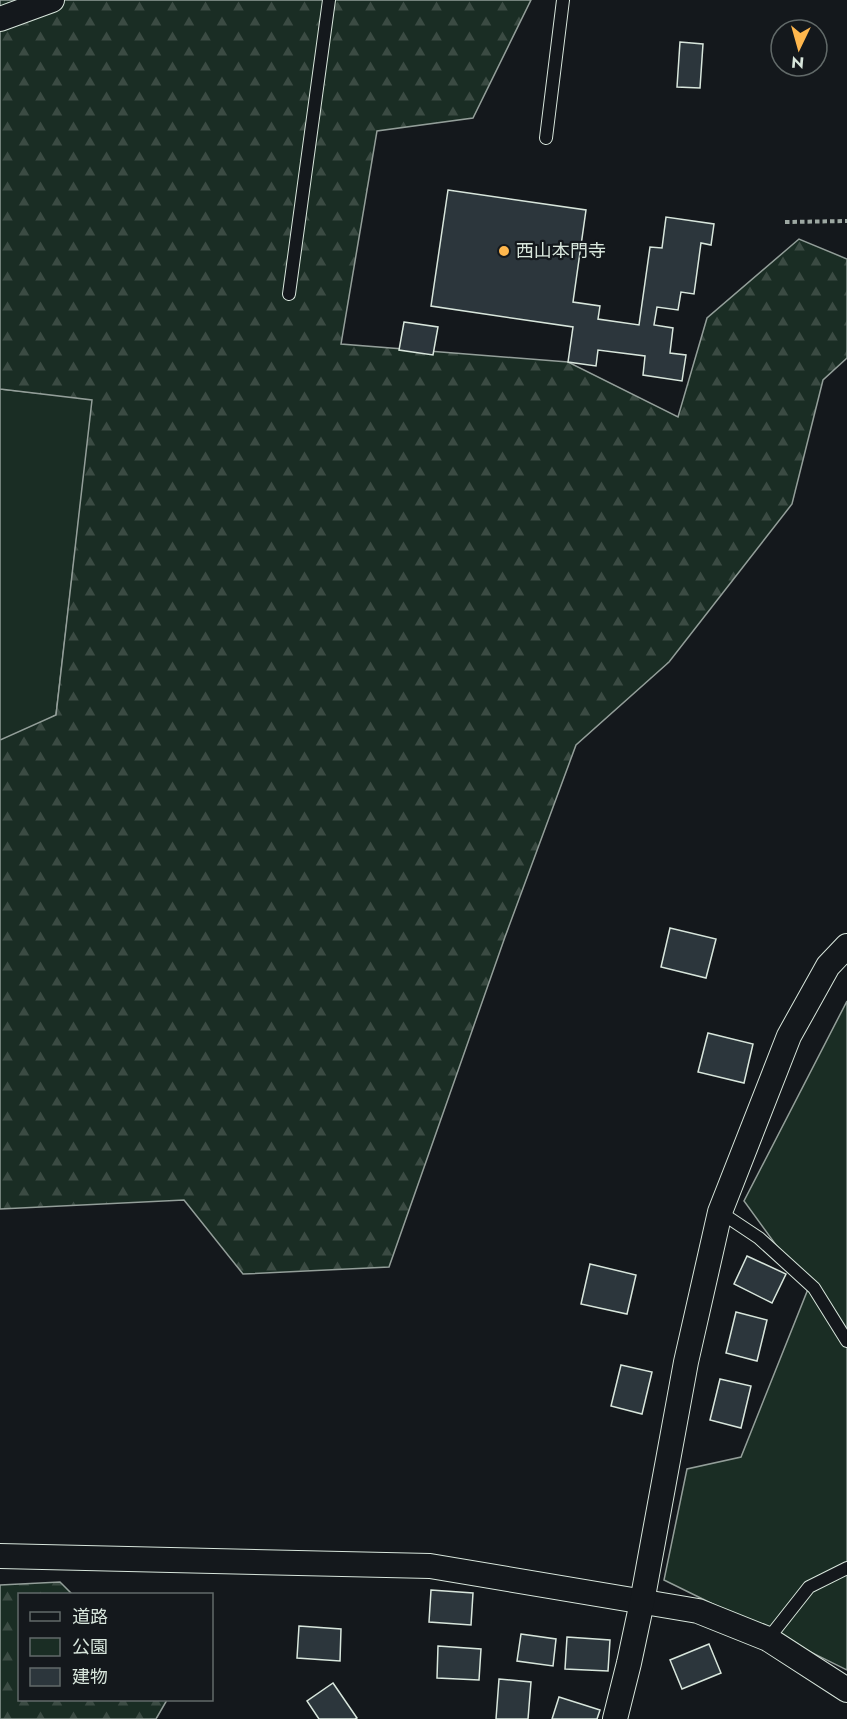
<svg xmlns="http://www.w3.org/2000/svg" width="847" height="1719" font-family="Jost,'Noto Sans JP',sans-serif">
  <defs>
    <pattern id="forest-firs" width="22" height="20" patternUnits="userSpaceOnUse" patternTransform="scale(1.5)"><rect width="22" height="20" fill="#1a2d24"/><path d="M5 1l3.5 6h-7zM16 11l3.5 6h-7z" fill="#3b4b43"/></pattern>
  </defs>
  <rect width="100%" height="100%" fill="#14181c"/>
  <g fill="#1a2d24" stroke="#939e99" stroke-width="1.5">
    <path d="M0 389 93 399 56 715 0 748Z"/>
    <path d="M847 1001V1670L664 1580 687 1469 741 1457 808 1289 744 1201Z"/>
  </g>
  <g fill="url(#forest-firs)" stroke="#939e99" stroke-width="1.5">
    <path d="M0 0H531L473 118 377 131 341 344 568 362 678 417 707 318 799 239 847 259V358L823 380 792 504 669 662 576 745 505 937 389 1267 243 1274 184 1200 0 1209V740L56 715 92 400 0 389Z"/>
    <path d="M60 1582 72 1594H20V1700H167L156 1719H0V1585Z"/>
  </g>
  <g fill="#2c363c" stroke="#d8e6dc" stroke-width="1.5">
    <path d="M680 42 703 44 700 88 677 87Z"/>
    <path d="M448 190 586 210 573 302 600 306 598 319 639 325 650 247 662 248 666 217 714 224 711 245 701 243 694 294 681 292 678 310 657 307 654 325 673 328 670 353 686 355 682 381 643 375 645 356 598 350 596 366 568 362 573 327 431 306Z"/>
    <path d="M404 322 438 327 433 355 399 350Z"/>
    <path d="M670 928 716 939 706 978 661 967Z"/>
    <path d="M708 1033 753 1044 744 1083 698 1072Z"/>
    <path d="M747 1256 786 1274 772 1303 734 1284Z"/>
    <path d="M590 1264 636 1275 627 1314 581 1304Z"/>
    <path d="M736 1312 767 1320 757 1361 726 1353Z"/>
    <path d="M621 1365 652 1372 642 1414 611 1406Z"/>
    <path d="M720 1379 751 1386 741 1428 710 1420Z"/>
    <path d="M431 1590 473 1593 471 1625 429 1622Z"/>
    <path d="M299 1626 341 1629 340 1661 297 1658Z"/>
    <path d="M521 1634 556 1639 553 1666 517 1661Z"/>
    <path d="M567 1637 610 1640 608 1671 565 1669Z"/>
    <path d="M709 1644 721 1673 682 1689 670 1660Z"/>
    <path d="M438 1646 481 1649 479 1680 437 1678Z"/>
    <path d="M499 1679 531 1682 528 1719H496Z"/>
    <path d="M333 1683 357 1718 355 1719H319L307 1701Z"/>
    <path d="M559 1697 600 1710 597 1719H552Z"/>
  </g>
  <g fill="none" stroke-linecap="round" stroke-linejoin="round">
    <defs>
      <g id="lane">
        <path d="M546 138 563 0"/>
        <path d="M289 294 329 0"/>
        <path d="M720 1212 759 1238 814 1288 847 1341"/>
        <path d="M768 1639 809 1587 847 1568"/>
      </g>
      <g id="street">
        <path d="M0 19 52 0"/>
        <path d="M0 1556 430 1566 698 1611 768 1639 847 1690"/>
        <path d="M615 1719 629 1663 642 1602 686 1362 720 1212 789 1036 828 966 847 946"/>
      </g>
    </defs>
    <use href="#lane" stroke="#d8e6dc" stroke-width="14"/>
    <use href="#street" stroke="#d8e6dc" stroke-width="26"/>
    <path stroke="#9da8a2" stroke-width="4" stroke-dasharray="4.5 3" stroke-linecap="butt" d="M785 222 847 221"/>
    <use href="#lane" stroke="#14181c" stroke-width="12"/>
    <use href="#street" stroke="#14181c" stroke-width="24"/>
  </g>
  <circle fill="#ffb74d" stroke="#14181c" stroke-width="2" cx="504" cy="251" r="6"/>
  <g text-anchor="middle" stroke-width="4.5" stroke-linejoin="round" paint-order="stroke">
    <g font-size="18" fill="#d8e6dc" stroke="#14181c" text-anchor="start">
      <text x="516" y="257">西山本門寺</text>
    </g>
  </g>
  <rect x="18" y="1593" width="195" height="108" fill="#14181c" stroke="#626a69" stroke-width="1.5"/>
  <rect x="30" y="1612" width="30" height="9" fill="#14181c" stroke="#626a69" stroke-width="1.5"/>
  <text x="72" y="1623" font-size="18" fill="#d8e6dc">道路</text>
  <rect x="30" y="1638" width="30" height="18" fill="#1a2d24" stroke="#626a69" stroke-width="1.5"/>
  <text x="72" y="1653" font-size="18" fill="#d8e6dc">公園</text>
  <rect x="30" y="1668" width="30" height="18" fill="#2c363c" stroke="#626a69" stroke-width="1.5"/>
  <text x="72" y="1683" font-size="18" fill="#d8e6dc">建物</text>
  <g transform="translate(799 48) rotate(185)"><circle r="28" fill="#14181c" stroke="#626a69" stroke-width="1.5"/>
  <path d="M0-4.5L10 22L0 15L-10 22Z" fill="#ffb74d"/>
  <text y="-9" font-size="16" font-weight="bold" text-anchor="middle" fill="#d8e6dc">N</text>
  </g>
</svg>
